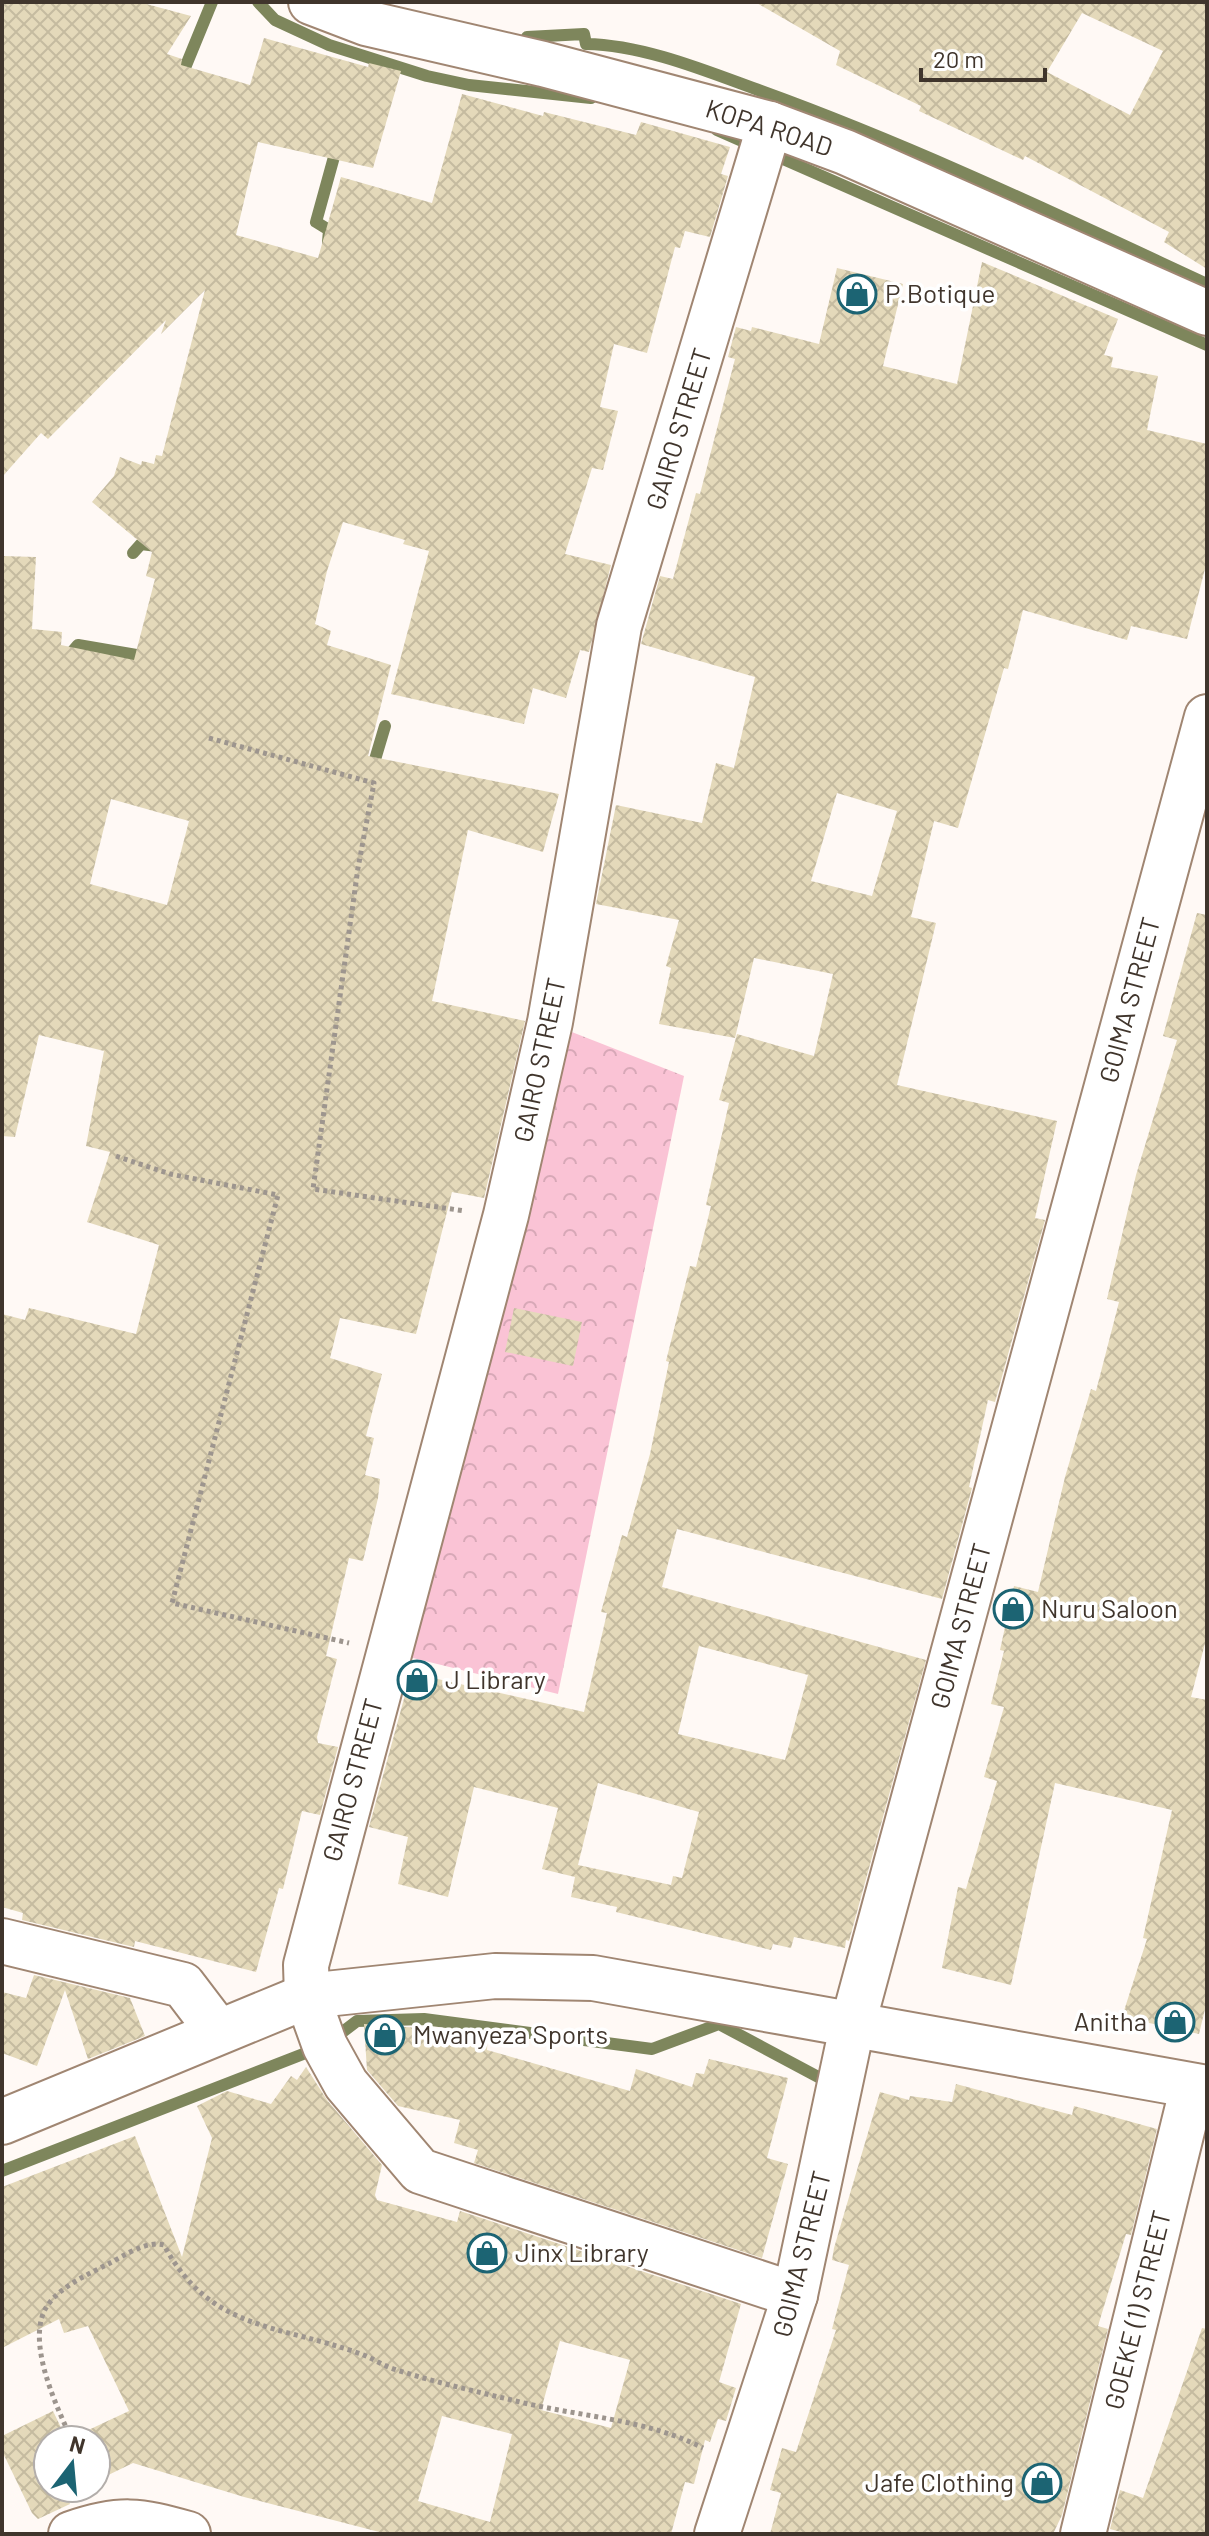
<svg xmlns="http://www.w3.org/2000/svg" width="1209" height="2536" font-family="Barlow,sans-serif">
  <defs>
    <pattern id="forest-crowns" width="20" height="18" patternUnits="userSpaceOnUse" patternTransform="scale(2)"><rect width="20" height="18" fill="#fac3d5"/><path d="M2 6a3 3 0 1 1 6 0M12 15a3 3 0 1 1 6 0" fill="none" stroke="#d7a8b7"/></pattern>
    <pattern id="building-cross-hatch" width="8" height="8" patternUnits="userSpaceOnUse" patternTransform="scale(2)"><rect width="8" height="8" fill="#e4d9ba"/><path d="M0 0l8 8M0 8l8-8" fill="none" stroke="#c5bba0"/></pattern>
  </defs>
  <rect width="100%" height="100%" fill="#fff9f5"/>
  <path fill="url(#forest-crowns)" d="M554 1025 684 1076 558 1694 405 1656Z"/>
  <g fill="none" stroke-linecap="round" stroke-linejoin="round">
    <g stroke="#7e865c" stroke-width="12">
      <path d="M258 2 275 20 329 45 427 76 469 85 591 98"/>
      <path d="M527 37 584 34 586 44C644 45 706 71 761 91 913 146 1060 216 1207 284"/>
      <path d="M180 80 212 2"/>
      <path d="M717 130 1207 345"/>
      <path d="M328 242 329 230 316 222 337 146"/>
      <path d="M133 553 141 544 157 546"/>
      <path d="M66 659 78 645 148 657"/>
      <path d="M371 773 385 726"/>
      <path d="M332 2040 357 2021 424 2019 652 2049 719 2024 822 2079"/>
      <path d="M2 2171 316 2049"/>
    </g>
  </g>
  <g fill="url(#building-cross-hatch)" fill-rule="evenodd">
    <path d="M2 2H139L191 16 167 54 182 59 181 65 250 85 264 38 368 67 369 63 401 71 373 168 258 142 236 235 318 258 341 177 432 203 462 94 543 116 544 112 636 135 641 122 730 147 721 174 728 176 710 237 685 231 680 248 675 247 647 353 614 344 600 407 618 411 603 470 592 468 565 554 611 565 589 652 580 650 566 698 533 688 524 724 391 694 429 551 403 544 405 540 343 522 327 571 315 624 331 631 327 645 391 665 368 756 559 794 543 852 468 830 432 1001 525 1021 484 1198 452 1192 416 1334 340 1318 330 1358 382 1374 366 1436 374 1438 365 1475 380 1479 378 1498 363 1561 349 1558 326 1656 337 1659 317 1737 318 1743 338 1747 320 1815 302 1811 283 1889 279 1888 256 1972 135 1941 134 1947 22 1920 23 1913 2 1907V1314L25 1320 29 1308 136 1334 159 1245 87 1222 110 1152 86 1146 104 1051 39 1035 15 1137 2 1136V556L36 557 32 629 62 632 61 645 134 660 155 579 146 576 152 552 92 502 114 476 120 457 141 465 142 461 154 464 156 455 162 456 205 290 161 334 166 320 48 439 41 433 2 477ZM111 799 189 821 167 905 90 884Z"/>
    <path d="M755 2H1207V269L1164 242 1169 232 1025 156 1023 160 919 111 921 106 836 65 840 51ZM1082 13 1163 51 1130 115 1047 72Z"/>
    <path d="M982 262 1118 319 1104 355 1113 357 1111 367 1158 376 1147 430 1207 444V561L1187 639 1131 626 1127 640 1023 610 1008 669 1004 668 958 828 934 821 911 917 936 923 897 1085 1057 1121 1035 1218 1045 1220 995 1402 988 1400 969 1487 972 1488 942 1599 677 1529 662 1587 926 1660 849 1941 846 1940 845 1948 794 1937 791 1948 773 1944 771 1950 616 1912 617 1907 571 1897 575 1877 542 1869 558 1808 474 1787 448 1897 398 1884 408 1837 369 1827 411 1673 584 1712 607 1613 601 1612 622 1535 627 1537 650 1454 669 1362 666 1361 690 1266 696 1267 711 1206 706 1205 729 1103 719 1100 737 1034 814 1056 833 974 754 958 735 1038 659 1024 671 968 666 966 679 920 596 904 616 805 702 823 716 763 734 768 755 677 641 644 660 576 673 579 696 493 700 494 735 359 728 357 736 327 751 331 752 327 819 344 837 268 903 284 883 366 957 384ZM837 793 897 811 872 896 811 881ZM699 1646 808 1675 785 1760 678 1734ZM598 1783 699 1812 682 1878 673 1876 671 1885 578 1865Z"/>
    <path d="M1197 913 1207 915V1636L1191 1697 1207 1700V2001L1199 2034 1122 2017 1147 1939 1143 1938 1172 1810 1055 1783 1011 1985 942 1968 958 1887 966 1889 997 1781 984 1777 1004 1707 991 1704 1004 1651 1000 1650 1014 1586 1038 1592 1065 1477 1091 1389 1096 1391 1119 1302 1107 1299 1136 1175 1177 1040 1163 1036Z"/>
    <path d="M514 1308 582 1322 573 1366 505 1352Z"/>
    <path d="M34 1975 130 1998 145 2036 88 2059 65 1990 37 2066 2 2053V1992L26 1998Z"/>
    <path d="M364 2024 488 2033 487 2050 630 2091 636 2069 692 2087 696 2073 704 2074 709 2059 788 2078 767 2158 788 2164 762 2258 474 2163 478 2150 454 2143 460 2120 398 2106 367 2070Z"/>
    <path d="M306 2067 327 2100 382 2165 375 2195 377 2200 457 2222 460 2211 741 2304 719 2382 736 2388 726 2421 718 2419 710 2442 705 2440 694 2484 685 2482 671 2534H387L244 2497 133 2463 96 2481V2440H48V2488H82L66 2496 70 2504 38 2519 32 2513 2 2451V2436L53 2411 67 2440 129 2411 88 2326 64 2333 59 2319 2 2348V2187L135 2136 182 2257 212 2138 197 2106 227 2091 271 2104 291 2076 297 2080ZM560 2341 630 2360 611 2428 541 2410ZM442 2416 512 2434 490 2522 418 2501Z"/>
    <path d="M956 2084 1072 2115 1074 2106 1157 2129 1131 2235 1126 2234 1098 2326 1108 2329 1062 2515 1053 2534H770L781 2493 770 2490 782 2448 796 2452 836 2330 832 2329 849 2265 832 2260 834 2248 880 2092 909 2100 910 2096 952 2102Z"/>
    <path d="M1202 2328 1207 2329V2534H1128L1110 2529 1120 2490 1143 2498Z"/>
  </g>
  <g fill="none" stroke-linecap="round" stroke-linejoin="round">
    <defs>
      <g id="minor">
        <path d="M770 124 619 626 550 1022 506 1215 306 1965 307 1996 325 2046 346 2084 420 2171 795 2295"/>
        <path d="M2 1941 183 1985 218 2031"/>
        <path d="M2 2122 307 1996 495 1976 593 1978 1207 2088"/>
        <path d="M71 2534C120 2517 139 2520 188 2534"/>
        <path d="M717 2534 795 2295 852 2027 1207 717"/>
        <path d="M1083 2534 1193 2086"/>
      </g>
      <path id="tertiary" d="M311 2 366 23 543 64 770 124 845 152 1207 313"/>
    </defs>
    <use href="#minor" stroke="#a08672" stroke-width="48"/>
    <use href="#tertiary" stroke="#a08672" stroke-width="48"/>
    <g stroke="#9d958e" stroke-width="5" stroke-dasharray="4 4" stroke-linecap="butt">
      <path d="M209 738 374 783 358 868 313 1189 465 1211"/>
      <path d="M116 1156 170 1174 278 1195 172 1603 349 1643"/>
      <path d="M72 2440C57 2408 31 2352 42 2317 49 2291 87 2275 108 2264 124 2256 146 2240 164 2245 210 2331 277 2324 358 2353 371 2357 383 2366 397 2370 437 2383 479 2392 520 2402 582 2417 646 2419 703 2448"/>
    </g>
    <use href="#minor" stroke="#fff" stroke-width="44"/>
    <use href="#tertiary" stroke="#fff" stroke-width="44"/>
  </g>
  <defs>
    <symbol id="shop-ring" viewBox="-11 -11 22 22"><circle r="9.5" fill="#fff" stroke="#1c6473" stroke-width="1.5"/><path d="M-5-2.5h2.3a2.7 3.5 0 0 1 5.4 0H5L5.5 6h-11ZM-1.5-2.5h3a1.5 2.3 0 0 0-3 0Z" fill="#1c6473"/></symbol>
  </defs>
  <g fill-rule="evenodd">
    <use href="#shop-ring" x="835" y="272" width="44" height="44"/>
    <use href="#shop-ring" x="991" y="1587" width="44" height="44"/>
    <use href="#shop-ring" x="395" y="1658" width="44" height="44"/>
    <use href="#shop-ring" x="1153" y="2000" width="44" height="44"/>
    <use href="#shop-ring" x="363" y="2013" width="44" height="44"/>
    <use href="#shop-ring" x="465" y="2231" width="44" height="44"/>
    <use href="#shop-ring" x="1020" y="2461" width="44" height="44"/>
  </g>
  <g text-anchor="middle" stroke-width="7" stroke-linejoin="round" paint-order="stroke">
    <g font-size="26" fill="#40352c" stroke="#fff">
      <text transform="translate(769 128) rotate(18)" y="9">KOPA ROAD</text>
      <text transform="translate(679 429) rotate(-73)" y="9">GAIRO STREET</text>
      <text transform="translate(1130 1000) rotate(-75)" y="9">GOIMA STREET</text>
      <text transform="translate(540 1060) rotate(-78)" y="9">GAIRO STREET</text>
      <text transform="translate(961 1626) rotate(-75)" y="9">GOIMA STREET</text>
      <text transform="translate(353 1780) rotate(-75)" y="9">GAIRO STREET</text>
      <text transform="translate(802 2254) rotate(-76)" y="9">GOIMA STREET</text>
      <text transform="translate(1138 2310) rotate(-76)" y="9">GOEKE (1) STREET</text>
    </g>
    <g font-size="26" fill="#40352c" stroke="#fff" text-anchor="start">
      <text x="885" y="303">P.Botique</text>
      <text x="1041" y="1618">Nuru Saloon</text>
      <text x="445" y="1689">J Library</text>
      <text x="1147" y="2031" text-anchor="end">Anitha</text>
      <text x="413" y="2044">Mwanyeza Sports</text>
      <text x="515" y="2262">Jinx Library</text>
      <text x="1014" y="2492" text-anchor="end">Jafe Clothing</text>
    </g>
  </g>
  <rect width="1209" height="2536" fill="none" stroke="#40352c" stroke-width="8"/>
  <g transform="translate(72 2464) rotate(16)"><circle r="38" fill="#ffffff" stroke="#b3aeab" stroke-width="2"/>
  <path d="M0-6L14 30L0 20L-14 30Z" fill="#1c6473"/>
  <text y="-12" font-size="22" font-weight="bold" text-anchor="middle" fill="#40352c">N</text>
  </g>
  <path d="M921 68v12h124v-12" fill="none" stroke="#40352c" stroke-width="4"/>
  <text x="933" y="68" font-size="24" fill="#40352c" stroke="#ffffff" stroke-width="6" paint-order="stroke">20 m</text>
</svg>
